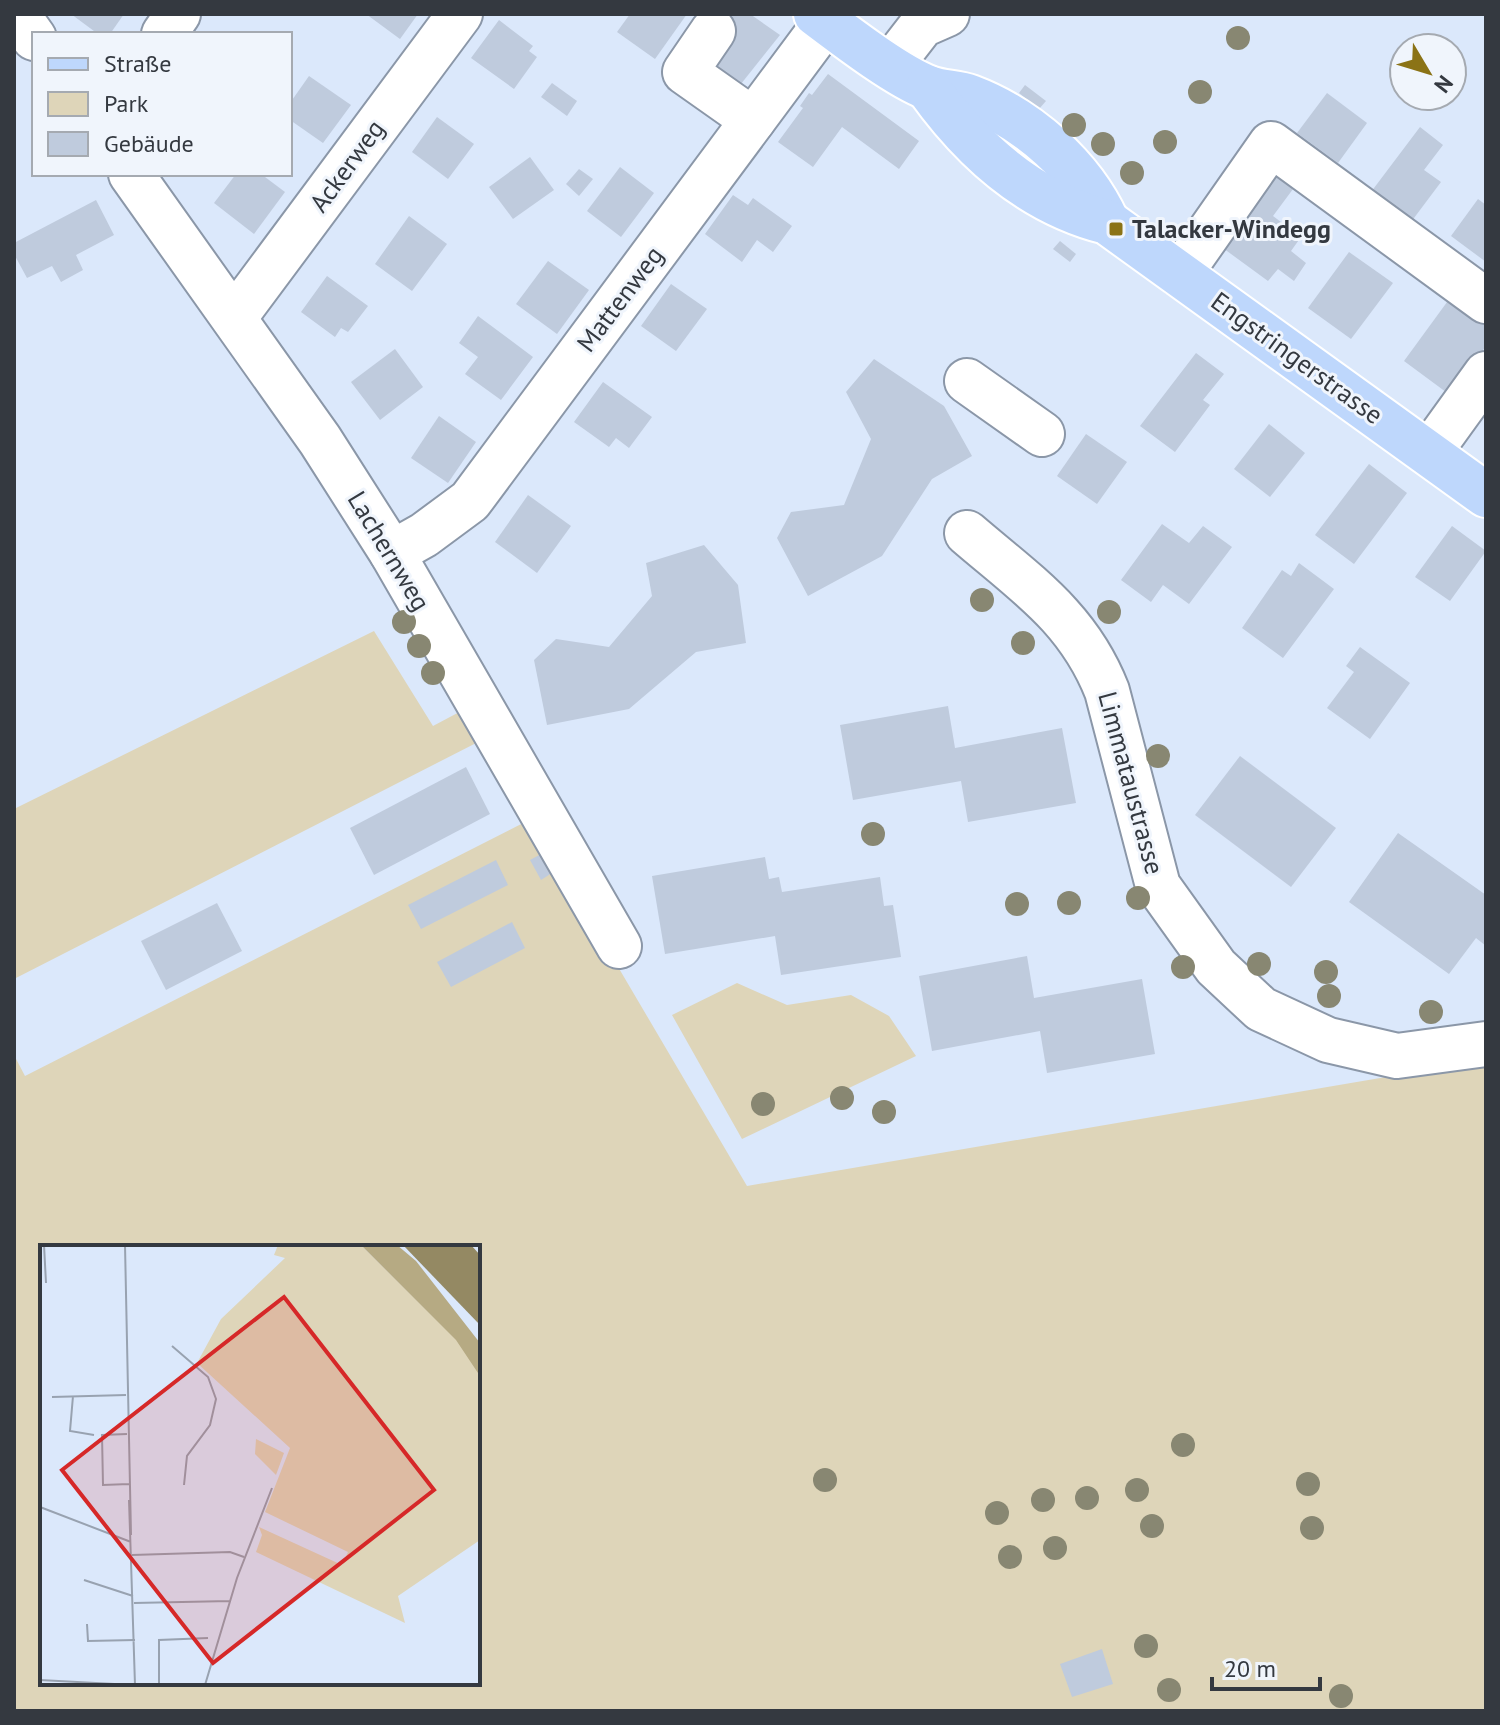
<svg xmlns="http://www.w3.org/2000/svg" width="1500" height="1725" font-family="'PT Sans',sans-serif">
  <rect width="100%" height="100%" fill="#dbe8fb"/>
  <g fill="#ded5b9" fill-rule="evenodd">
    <path d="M374 631 433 726 465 709 484 739 14 979V809Z"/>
    <path d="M531 819 747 1186 1486 1060V1711H14V1055L25 1076ZM42 1247H478V1683H42Z"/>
    <path d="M737 983 787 1005 851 995 889 1016 916 1056 742 1139 672 1015Z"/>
  </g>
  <g fill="#bfcbdd">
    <path d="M71 14H124L110 34H98Z"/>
    <path d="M366 14H418L400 39Z"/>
    <path d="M630 14H687L655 59 617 32Z"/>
    <path d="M714 14H750L780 35 733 94 706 74Z"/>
    <path d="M499 20 533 46 529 51 537 57 514 89 471 58Z"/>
    <path d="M828 74 919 141 899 169 842 127 813 167 778 142 803 108 800 106 809 93 812 95Z"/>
    <path d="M309 76 351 105 323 143 290 120V103Z"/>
    <path d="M552 83 577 101 567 116 541 97Z"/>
    <path d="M1025 85 1046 101 1039 109 1019 93Z"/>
    <path d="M1327 93 1367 123 1338 163 1297 133Z"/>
    <path d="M437 117 474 144 448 179 412 152Z"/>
    <path d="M1420 127 1443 145 1424 170 1441 182 1411 222 1371 192Z"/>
    <path d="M530 157 554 190 513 219 489 187Z"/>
    <path d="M620 167 654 193 621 237 587 211Z"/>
    <path d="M1272 167 1296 185 1273 216 1301 237 1291 251 1306 263 1294 281 1278 269 1268 281 1216 243Z"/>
    <path d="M579 169 593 179 579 196 566 184Z"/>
    <path d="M236 174H261L285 192 254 234 214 203Z"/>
    <path d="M733 195 748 205 753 198 792 226 773 252 757 240 742 262 705 234Z"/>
    <path d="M1478 199 1486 205V262L1451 236Z"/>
    <path d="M96 200 114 235 76 255 83 270 61 282 52 266 27 278 14 254V243Z"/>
    <path d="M409 216 447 244 412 291 375 264Z"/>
    <path d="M1060 241 1076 254 1070 262 1053 249Z"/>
    <path d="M1349 252 1393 283 1351 339 1308 308Z"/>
    <path d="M548 261 589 290 557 334 516 304Z"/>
    <path d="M327 276 368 306 348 332 341 328 335 337 301 312Z"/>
    <path d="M671 284 707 309 676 351 641 326Z"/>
    <path d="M1450 298 1486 324V346L1450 395 1404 361Z"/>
    <path d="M478 316 533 357 501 400 465 374 478 357 459 343Z"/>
    <path d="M395 349 423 387 380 420 351 382Z"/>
    <path d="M1196 353 1224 374 1203 400 1210 405 1175 452 1140 426Z"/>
    <path d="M874 359 944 406 972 456 932 479 882 556 808 596 777 538 791 512 844 505 871 439 846 392Z"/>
    <path d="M603 382 652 417 629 448 616 438 609 447 574 422Z"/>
    <path d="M439 416 476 442 448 483 411 458Z"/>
    <path d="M1269 424 1305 453 1270 497 1234 469Z"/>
    <path d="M1086 434 1127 462 1097 504 1057 476Z"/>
    <path d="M1369 464 1407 493 1354 564 1315 535Z"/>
    <path d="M528 495 571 526 537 573 495 542Z"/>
    <path d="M1162 524 1189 543 1203 526 1232 547 1189 604 1163 585 1151 602 1121 580Z"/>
    <path d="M1452 526 1486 551 1450 601 1415 577Z"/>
    <path d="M704 545 738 585 746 643 696 652 629 709 547 725 534 660 556 639 609 647 652 596 646 563Z"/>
    <path d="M1299 563 1334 589 1283 658 1242 628 1282 570 1291 576Z"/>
    <path d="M1360 647 1410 683 1370 739 1327 708 1354 672 1346 666Z"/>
    <path d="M948 706 955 748 1062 728 1076 803 968 822 961 781 853 800 840 725Z"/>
    <path d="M1240 756 1336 828 1291 887 1195 815Z"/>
    <path d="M466 767 490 814 374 875 350 828Z"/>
    <path d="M1398 833 1486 895V946L1476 938 1449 974 1349 902Z"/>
    <path d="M545 852 555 871 541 880 530 860Z"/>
    <path d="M765 857 769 879 779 877 782 892 880 877 884 906 893 905 901 957 781 975 775 936 665 954 652 876Z"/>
    <path d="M496 860 508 885 421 929 408 905Z"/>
    <path d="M217 903 242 951 166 990 141 941Z"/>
    <path d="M512 922 525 948 451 987 437 962Z"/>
    <path d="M1027 956 1034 998 1142 979 1155 1054 1047 1073 1040 1031 932 1051 919 976Z"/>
    <path d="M1102 1649 1113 1684 1072 1697 1060 1664Z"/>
  </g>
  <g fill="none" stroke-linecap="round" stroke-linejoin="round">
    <defs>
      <g id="minor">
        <path d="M17 14 34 38"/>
        <path d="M713 31 685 72 753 120"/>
        <path d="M164 34 178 14"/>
        <path d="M891 65 922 25 947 14"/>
        <path d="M131 174 320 440 392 553 619 946"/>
        <path d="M1180 274 1271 144 1486 301"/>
        <path d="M234 318 460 14"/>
        <path d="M967 381 1042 434"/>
        <path d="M1429 453 1486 374"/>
        <path d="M967 533C1025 583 1078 617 1107 691L1158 886 1216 967 1261 1009 1328 1040 1397 1056 1486 1044"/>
        <path d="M392 553 424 535 470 501 826 22"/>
      </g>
      <g id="major">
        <path d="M816 14C844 35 897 76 929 88 942 93 957 92 970 97 1028 119 1082 167 1107 222"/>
        <path d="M928 88C973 151 1031 203 1107 222L1486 495"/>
      </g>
    </defs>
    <use href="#minor" stroke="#8b97a8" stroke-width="48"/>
    <use href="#major" stroke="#fff" stroke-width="48"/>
    <use href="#minor" stroke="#fff" stroke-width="44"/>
    <use href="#major" stroke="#bed7fc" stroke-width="44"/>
  </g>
  <g fill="#888772">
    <circle cx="1238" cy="38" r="12"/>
    <circle cx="1200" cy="92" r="12"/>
    <circle cx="1074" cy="125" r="12"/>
    <circle cx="1165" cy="142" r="12"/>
    <circle cx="1103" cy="144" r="12"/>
    <circle cx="1132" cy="173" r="12"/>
    <circle cx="982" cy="600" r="12"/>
    <circle cx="1109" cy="612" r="12"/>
    <circle cx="404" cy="622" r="12"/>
    <circle cx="1023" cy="643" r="12"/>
    <circle cx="419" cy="646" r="12"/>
    <circle cx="433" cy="673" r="12"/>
    <circle cx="1158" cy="756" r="12"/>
    <circle cx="873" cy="834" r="12"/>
    <circle cx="1138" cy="898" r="12"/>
    <circle cx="1069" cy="903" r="12"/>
    <circle cx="1017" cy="904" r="12"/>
    <circle cx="1259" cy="964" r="12"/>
    <circle cx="1183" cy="967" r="12"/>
    <circle cx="1326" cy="972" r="12"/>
    <circle cx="1329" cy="996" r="12"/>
    <circle cx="1431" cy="1012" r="12"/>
    <circle cx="842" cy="1098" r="12"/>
    <circle cx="763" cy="1104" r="12"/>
    <circle cx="884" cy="1112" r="12"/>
    <circle cx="1183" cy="1445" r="12"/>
    <circle cx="825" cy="1480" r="12"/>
    <circle cx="1308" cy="1484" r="12"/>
    <circle cx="1137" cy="1490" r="12"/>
    <circle cx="1087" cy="1498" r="12"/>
    <circle cx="1043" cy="1500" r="12"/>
    <circle cx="997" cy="1513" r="12"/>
    <circle cx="1152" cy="1526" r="12"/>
    <circle cx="1312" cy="1528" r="12"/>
    <circle cx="1055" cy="1548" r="12"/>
    <circle cx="1010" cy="1557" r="12"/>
    <circle cx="1146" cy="1646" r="12"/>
    <circle cx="1169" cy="1690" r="12"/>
    <circle cx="1341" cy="1696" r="12"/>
  </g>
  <rect fill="#8b7316" stroke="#f0f5fc" stroke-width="3" x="1108" y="221" width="16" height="16" rx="4"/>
  <g text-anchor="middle" stroke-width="6" stroke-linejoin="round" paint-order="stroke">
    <g font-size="26" fill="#343940" stroke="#f0f5fc">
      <text transform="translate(347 166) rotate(-54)" y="9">Ackerweg</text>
      <text transform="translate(620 299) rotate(-53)" y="9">Mattenweg</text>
      <text transform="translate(1297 358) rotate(36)" y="9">Engstringerstrasse</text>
      <text transform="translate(389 551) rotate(59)" y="9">Lachernweg</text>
      <text transform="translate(1131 783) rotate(75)" y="9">Limmataustrasse</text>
    </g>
    <g font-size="26" font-weight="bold" fill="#343940" stroke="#f0f5fc" text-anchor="start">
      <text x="1132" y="238">Talacker-Windegg</text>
    </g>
  </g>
  <g transform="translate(40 1245)">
    <rect width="440" height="440" fill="#dbe8fb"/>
    <path d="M238 0H321L440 118V295L358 351 365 378 216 307 222 290 219 282 302 320 308 307 225 267 250 203 157 118 181 74 245 13 234 10ZM216 194 244 208 236 230 215 209Z" fill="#ded5b9"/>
    <path d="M321 0H357L376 16 440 98V131L416 95Z" fill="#b6aa83"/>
    <path d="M363 0H431L440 10V80Z" fill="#948963"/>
    <path fill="none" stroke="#98a2b0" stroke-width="2" d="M4 0 6 38M85 0 91 290M132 101 168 132 176 154 170 180 147 211 144 240M33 151 30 186 54 190M12 152 86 150M87 189 62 190 63 240 89 239M89 255 95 440M0 262 91 297M92 310 190 307 204 312M44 335 93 351M94 358 190 356M47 379 48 396 95 395M0 435 93 440M119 440V395L168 393M165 440 197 333 232 243"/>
    <path fill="#d62828" fill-opacity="0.15" stroke="#d62828" stroke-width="4" d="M244 52 394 245 173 418 22 225Z"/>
    <rect width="440" height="440" fill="none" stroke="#343940" stroke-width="4"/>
  </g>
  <rect width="1500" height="1725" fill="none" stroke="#343940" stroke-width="32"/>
  <rect x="32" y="32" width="260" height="144" fill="#f0f5fc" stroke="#a5aab1" stroke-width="2"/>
  <rect x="48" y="58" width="40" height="12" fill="#bed7fc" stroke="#a5aab1" stroke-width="2"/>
  <text x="104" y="72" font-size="24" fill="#343940">Straße</text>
  <rect x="48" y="92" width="40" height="24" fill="#ded5b9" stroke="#a5aab1" stroke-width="2"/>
  <text x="104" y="112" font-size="24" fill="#343940">Park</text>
  <rect x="48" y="132" width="40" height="24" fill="#bfcbdd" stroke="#a5aab1" stroke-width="2"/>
  <text x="104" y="152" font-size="24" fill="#343940">Gebäude</text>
  <g transform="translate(1428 72) rotate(128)"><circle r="38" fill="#f0f5fc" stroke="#a5aab1" stroke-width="2"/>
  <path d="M0-6L14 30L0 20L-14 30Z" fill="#8b7316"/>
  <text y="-12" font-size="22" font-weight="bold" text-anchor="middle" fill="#343940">N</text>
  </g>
  <path d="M1212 1677v12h108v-12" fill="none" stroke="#343940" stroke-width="4"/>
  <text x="1224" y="1677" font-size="24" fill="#343940" stroke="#f0f5fc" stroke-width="6" paint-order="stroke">20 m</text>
</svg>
